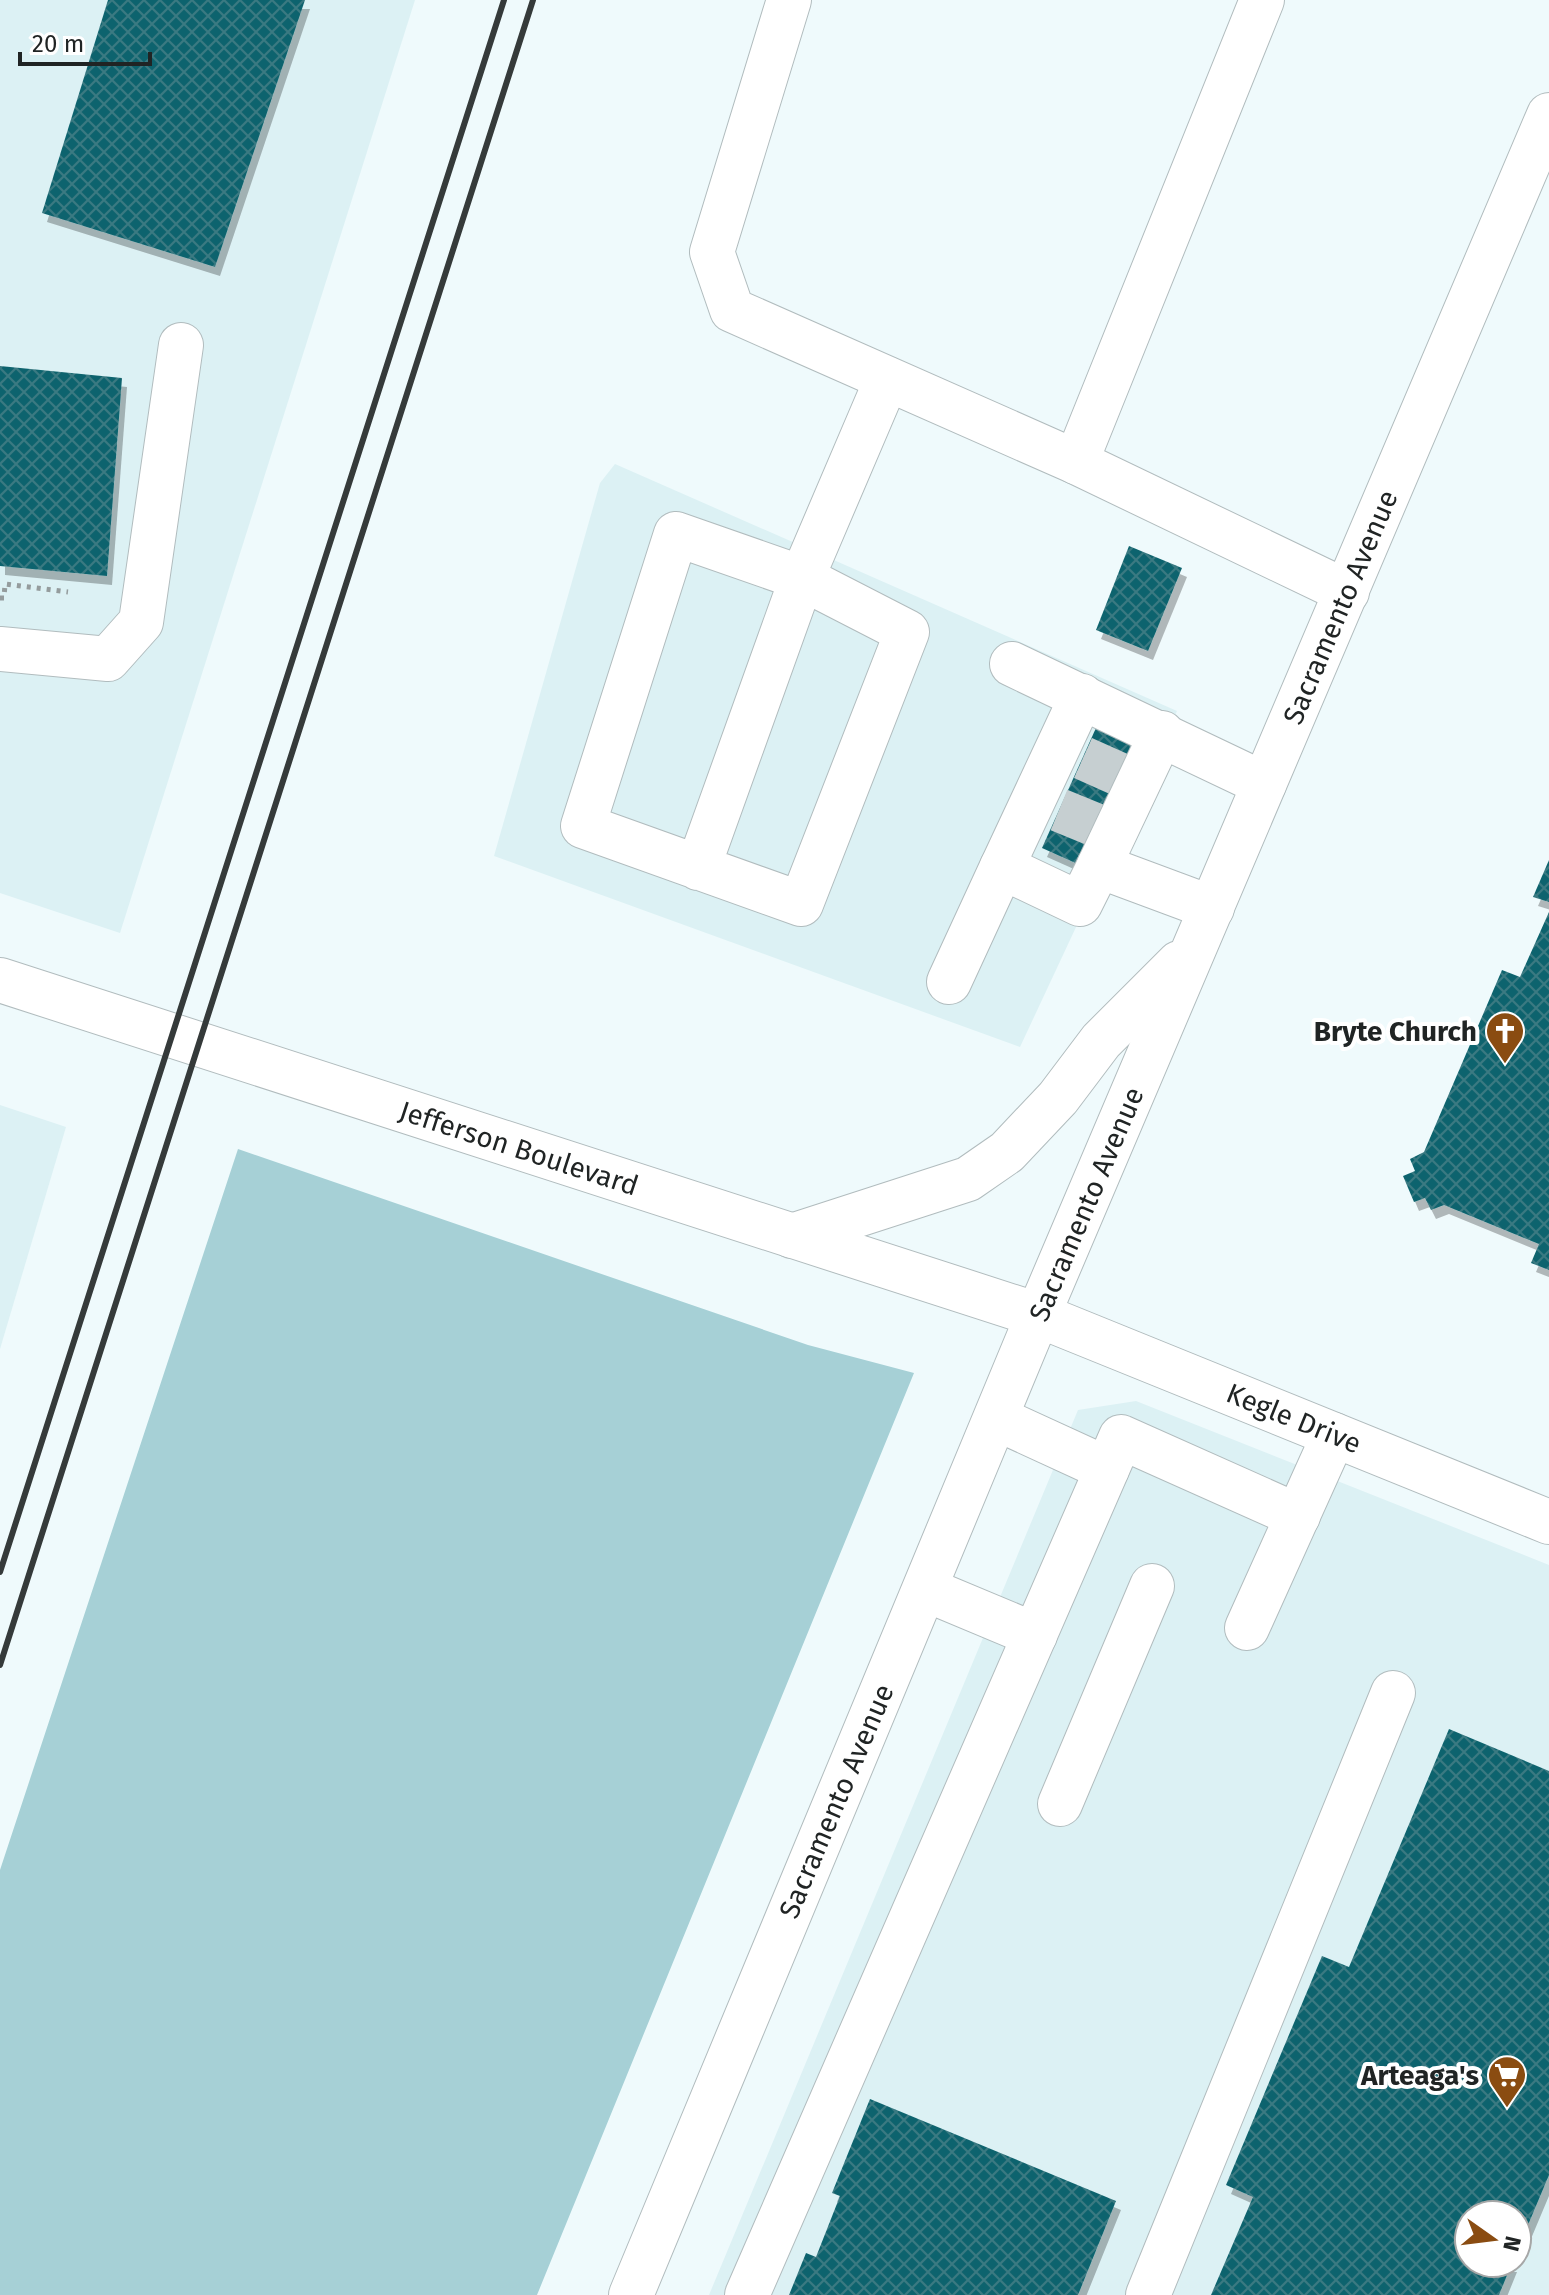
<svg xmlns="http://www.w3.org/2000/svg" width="1549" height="2295" font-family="'Fira Sans',sans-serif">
  <defs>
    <pattern id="building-cross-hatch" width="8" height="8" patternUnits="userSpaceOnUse" patternTransform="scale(2)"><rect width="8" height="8" fill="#10646e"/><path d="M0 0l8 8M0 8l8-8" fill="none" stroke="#3b7a82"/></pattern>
    <filter id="shadow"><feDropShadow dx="5" dy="9" stdDeviation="0" flood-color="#0004"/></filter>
  </defs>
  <rect width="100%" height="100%" fill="#effafc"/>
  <g fill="#dcf1f4" fill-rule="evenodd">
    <path d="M0 0H415L120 933 0 893Z"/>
    <path d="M615 464 1177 711 1020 1047 494 856 600 483Z"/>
    <path d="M0 1105 66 1127 0 1349Z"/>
    <path d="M1136 1401 1549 1565V2295H709L1078 1410ZM1469 2215H1517V2263H1469Z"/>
  </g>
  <path fill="#a6d0d6" d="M238 1149 808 1345 914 1373 537 2295H0V1870Z"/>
  <g fill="url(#building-cross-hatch)" filter="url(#shadow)">
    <path d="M108 0H305L215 267 42 213Z"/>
    <path d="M0 366 122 378 107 576 0 566Z"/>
    <path d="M1129 546 1182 568 1148 651 1096 630Z"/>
    <path d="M1100 719 1139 736 1080 865 1042 848Z"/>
    <path d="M1549 860V902L1533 897Z"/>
    <path d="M1549 912V1270L1531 1263 1539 1244 1444 1205 1431 1210 1425 1198 1414 1202 1403 1176 1415 1171 1410 1159 1424 1152 1502 970 1520 977Z"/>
    <path d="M1449 1729 1549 1771V2175L1517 2251V2215H1469V2263H1512L1499 2295H1211L1253 2197 1226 2185 1322 1956 1349 1967Z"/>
    <path d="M870 2099 1116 2201 1078 2295H789L806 2253 816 2257 840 2196 832 2193Z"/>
  </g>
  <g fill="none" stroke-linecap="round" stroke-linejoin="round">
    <g stroke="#c6cfd1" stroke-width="44" stroke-dasharray="44 22" stroke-linecap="butt">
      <path d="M1083 758 1121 775"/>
      <path d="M1059 810 1098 826"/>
    </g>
    <defs>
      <g id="minor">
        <path d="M789 0 712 252 732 310 1076 462 1347 592"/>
        <path d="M1076 462 1262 0"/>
        <path d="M0 649 108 659 141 622 181 345"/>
        <path d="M1012 664 1264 784"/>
        <path d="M1082 696 1002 867 1080 904 1099 866 1212 908"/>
        <path d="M1099 866 1162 733"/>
        <path d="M698 868 802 578 907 632 801 904 583 826 676 534 802 578 887 379"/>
        <path d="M949 982 1002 867"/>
        <path d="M1038 1315 1549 1522"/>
        <path d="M996 1418 1107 1469"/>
        <path d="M925 1589 1035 1635"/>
        <path d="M1247 1628 1334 1435"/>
        <path d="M1060 1804 1152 1586"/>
        <path d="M747 2295 1121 1437 1298 1516"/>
        <path d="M1148 2295 1393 1693"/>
      </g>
      <g id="major">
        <path d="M0 980 1038 1315"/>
        <path d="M792 1236 968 1179 1007 1152 1058 1098 1101 1041 1179 963"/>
        <path d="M631 2295 1038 1315 1549 115"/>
      </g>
    </defs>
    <use href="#minor" stroke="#b1bcbe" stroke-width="46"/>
    <use href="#major" stroke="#b1bcbe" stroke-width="46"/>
    <path stroke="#949c9d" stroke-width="5" stroke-dasharray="4 6" stroke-linecap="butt" d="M0 598H4L5 584 68 592"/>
    <use href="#minor" stroke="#fff" stroke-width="44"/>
    <use href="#major" stroke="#fff" stroke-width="44"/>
    <g stroke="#353a3a" stroke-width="6">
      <path d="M0 1572 504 0"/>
      <path d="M0 1665 533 0"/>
    </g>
  </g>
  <defs>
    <symbol id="church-pin" viewBox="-11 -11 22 30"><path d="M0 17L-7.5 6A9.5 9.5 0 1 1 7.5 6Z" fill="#8a4c11" stroke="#fff"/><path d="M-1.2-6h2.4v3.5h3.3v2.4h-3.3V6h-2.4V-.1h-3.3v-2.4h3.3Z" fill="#fff"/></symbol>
    <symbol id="supermarket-pin" viewBox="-11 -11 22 30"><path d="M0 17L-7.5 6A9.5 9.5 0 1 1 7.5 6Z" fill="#8a4c11" stroke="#fff"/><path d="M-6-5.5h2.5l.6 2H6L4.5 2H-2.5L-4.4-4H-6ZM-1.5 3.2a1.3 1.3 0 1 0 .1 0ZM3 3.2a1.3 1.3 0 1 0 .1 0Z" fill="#fff"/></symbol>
  </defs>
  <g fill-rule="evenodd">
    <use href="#church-pin" x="1483" y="1009" width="44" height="60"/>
    <use href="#supermarket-pin" x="1485" y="2053" width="44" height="60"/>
  </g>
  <g text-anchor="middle" stroke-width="8" stroke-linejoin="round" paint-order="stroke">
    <g font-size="28" fill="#202424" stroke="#fff">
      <text transform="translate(1340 607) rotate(-67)" y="10">Sacramento Avenue</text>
      <text transform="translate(519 1148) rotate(18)" y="10">Jefferson Boulevard</text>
      <text transform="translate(1086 1204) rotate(-67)" y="10">Sacramento Avenue</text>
      <text transform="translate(1294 1418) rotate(22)" y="10">Kegle Drive</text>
      <text transform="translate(836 1801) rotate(-67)" y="10">Sacramento Avenue</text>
    </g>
    <g font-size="28" font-weight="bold" fill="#202424" stroke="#fff" text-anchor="end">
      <text x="1477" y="1041">Bryte Church</text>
      <text x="1479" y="2085">Arteaga's</text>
    </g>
  </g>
  <g transform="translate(1493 2239) rotate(104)"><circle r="38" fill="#ffffff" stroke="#a6a7a7" stroke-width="2"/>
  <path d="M0-6L14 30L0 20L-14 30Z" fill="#8a4c11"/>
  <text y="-12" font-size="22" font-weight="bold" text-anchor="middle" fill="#202424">N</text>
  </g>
  <path d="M20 52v12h130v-12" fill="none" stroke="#202424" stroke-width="4"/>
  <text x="32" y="52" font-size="24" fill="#202424" stroke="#ffffff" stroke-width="6" paint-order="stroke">20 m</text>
</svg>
